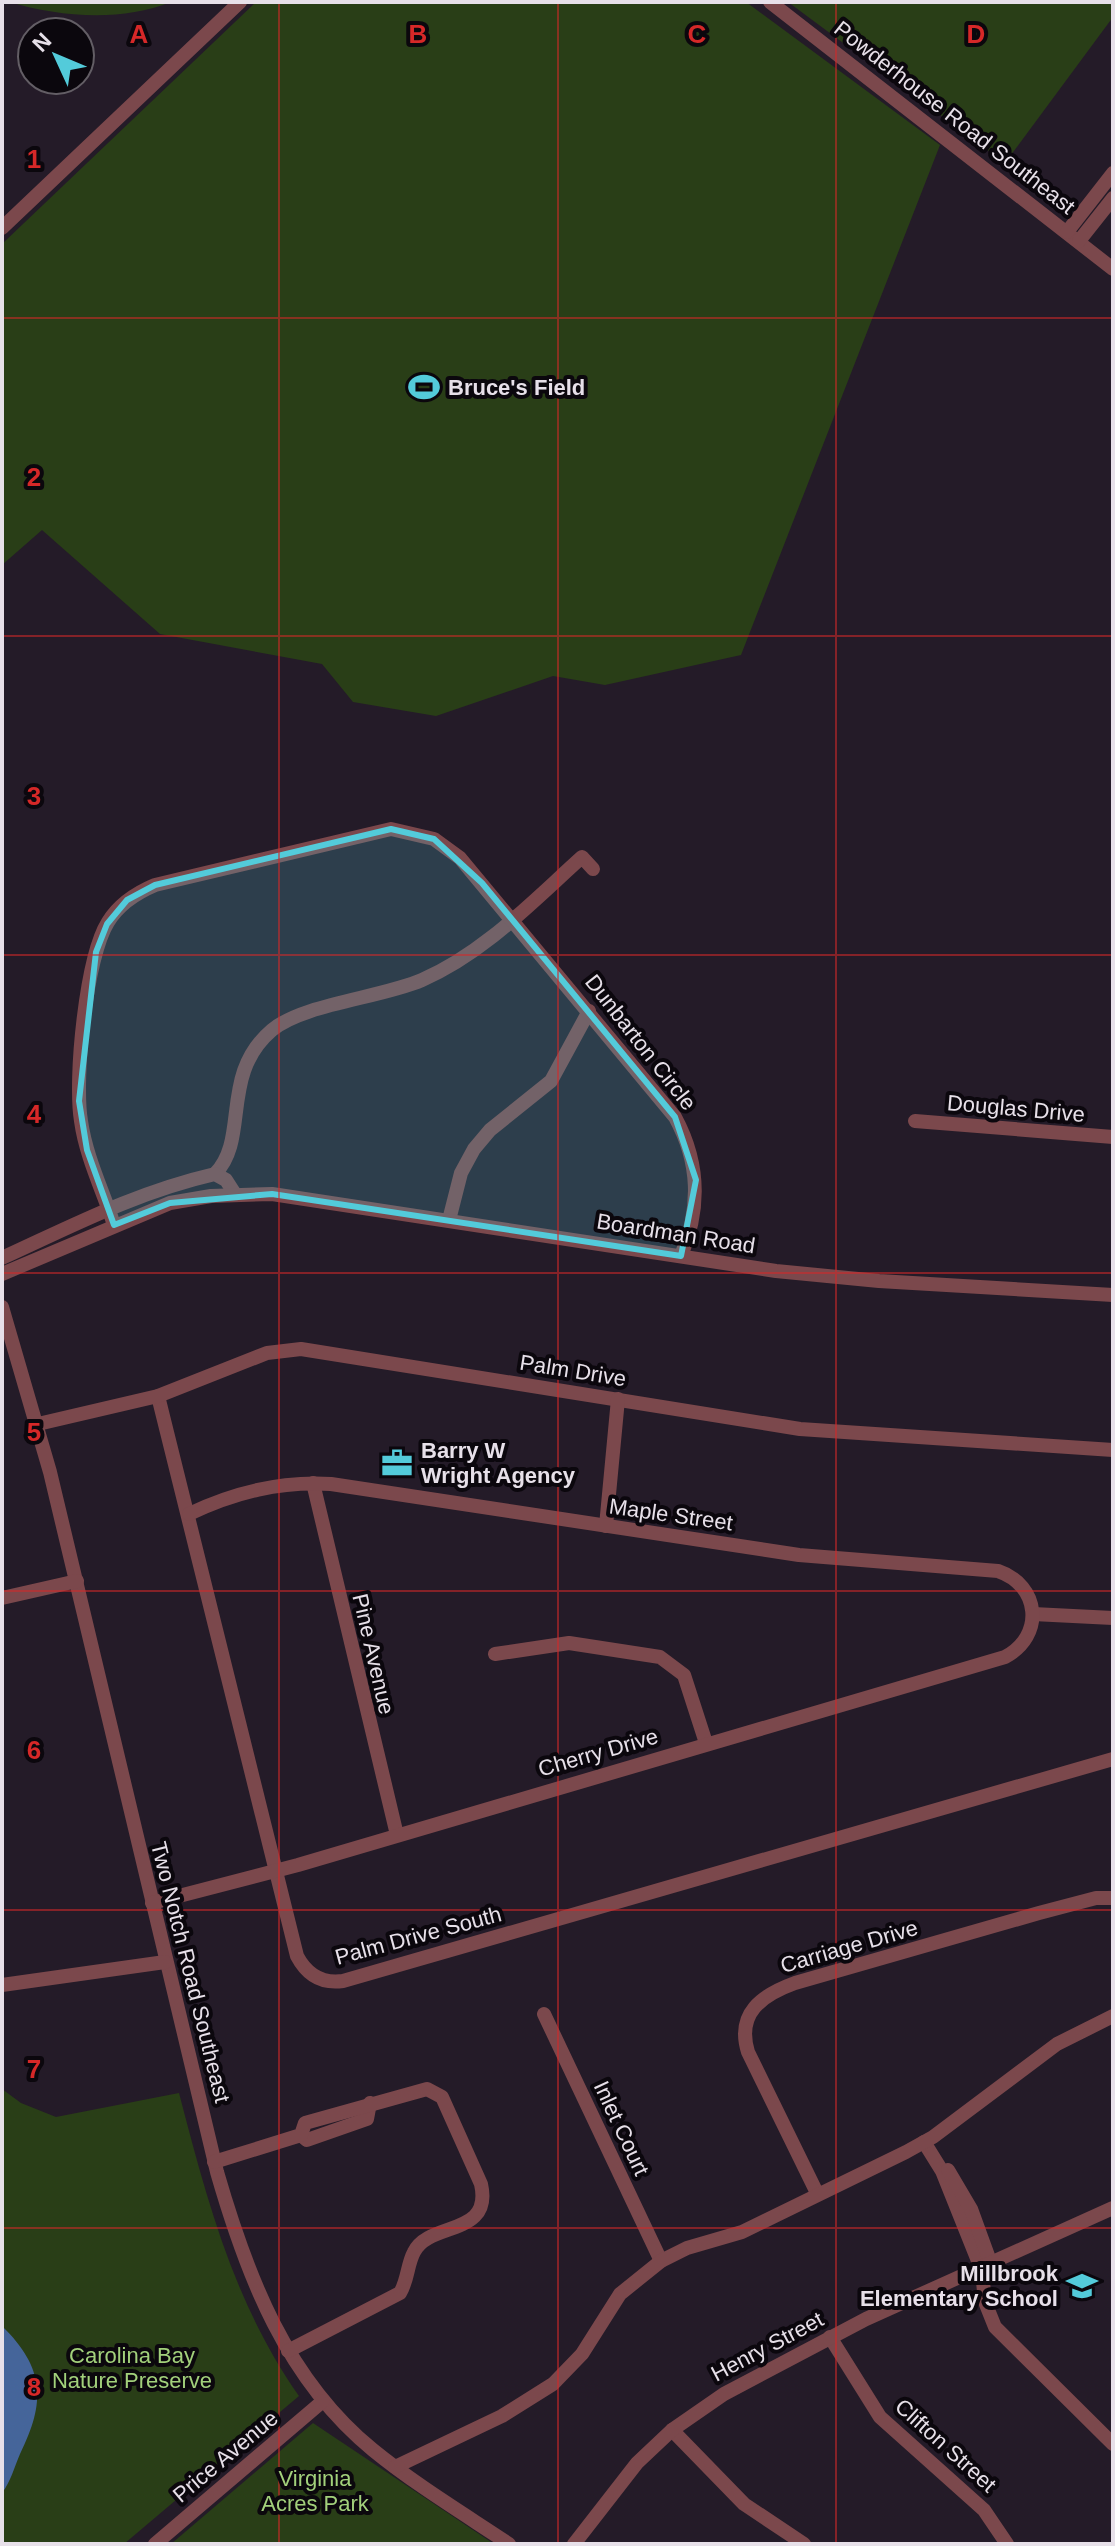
<svg xmlns="http://www.w3.org/2000/svg" width="1115" height="2546" font-family="Arial,sans-serif">
  <rect width="100%" height="100%" fill="#241b28"/>
  <g fill="#293e17">
    <path d="M9 2H171C121 22 60 17 9 2Z"/>
    <path d="M256 2H746L940 145 741 655 605 685 553 676 436 716 353 702 322 664 160 634 42 530 2 565V244Z"/>
    <path d="M788 2H1113V17L1005 163Z"/>
    <path d="M2 2089 21 2103 56 2117 179 2093C207 2200 234 2304 299 2396L124 2544H2Z"/>
    <path d="M313 2423 494 2544H171Z"/>
  </g>
  <path fill="#45659a" d="M2 2326C45 2368 46 2402 20 2454 14 2468 11 2481 2 2493Z"/>
  <g fill="none" stroke-linecap="round" stroke-linejoin="round">
    <g stroke="#7b484c" stroke-width="14">
      <path d="M770 2 1113 269"/>
      <path d="M2 228 240 2"/>
      <path d="M1067 232 1113 173"/>
      <path d="M1079 241 1113 198"/>
      <path d="M915 1121 1113 1137"/>
      <path d="M215 1174C250 1138 219 1075 272 1030 303 1004 380 998 422 980 484 953 533 901 582 857L593 869"/>
      <path d="M449 1220 461 1173 474 1149 490 1130 551 1081 589 1011"/>
      <path d="M114 1225C103 1191 86 1157 81 1121 74 1079 86 957 108 922 119 904 136 893 155 885L391 829 434 839 460 858 675 1117C700 1163 701 1208 681 1256"/>
      <path d="M2 1258C74 1225 137 1192 215 1174L226 1180 235 1194"/>
      <path d="M2 1274 170 1203 211 1196 272 1194 776 1271 879 1281 1113 1295"/>
      <path d="M2 1307 50 1472 217 2172C247 2276 286 2379 373 2450 416 2485 464 2514 509 2544"/>
      <path d="M158 1396 297 1956C307 1975 322 1984 343 1981L1113 1759"/>
      <path d="M38 1424 158 1396 267 1353 301 1349 800 1429 1113 1450"/>
      <path d="M313 1483 397 1835"/>
      <path d="M606 1526 618 1399"/>
      <path d="M2 1598 77 1581"/>
      <path d="M1033 1614 1113 1618"/>
      <path d="M495 1654 569 1643 660 1657 684 1675 706 1743"/>
      <path d="M152 1903 298 1865 1005 1657C1045 1636 1040 1585 998 1571L799 1555 331 1484C280 1481 235 1492 189 1514"/>
      <path d="M2 1985 165 1962"/>
      <path d="M544 2014 661 2261"/>
      <path d="M301 2135 307 2140 367 2119 370 2103"/>
      <path d="M924 2142 942 2171 982 2271 985 2302 995 2327 1113 2444"/>
      <path d="M214 2162 301 2135 305 2123 427 2089 442 2097 481 2184C493 2237 429 2221 414 2252 407 2265 408 2280 400 2293L288 2351"/>
      <path d="M948 2170 971 2209 991 2264"/>
      <path d="M817 2193 748 2052C736 2013 762 1995 795 1983L1039 1913 1096 1898H1113"/>
      <path d="M830 2337 880 2417 984 2510 1007 2544"/>
      <path d="M672 2430 744 2504 804 2544"/>
      <path d="M395 2467 502 2416 553 2384 582 2354 620 2294 661 2261 687 2248 742 2232 906 2152 933 2137 1057 2044 1113 2016"/>
      <path d="M155 2544 323 2401"/>
      <path d="M574 2544 637 2463 672 2430 724 2394 866 2319 1113 2208"/>
    </g>
  </g>
  <path fill="#53cbda" fill-opacity="0.2" stroke="#53cbda" stroke-width="6" stroke-linejoin="round" d="M391 829 434 839 482 883 675 1117 696 1180 681 1256 272 1194 170 1203 114 1225 87 1150 79 1101 96 952 107 924 127 900 155 885Z"/>
  <path fill="none" stroke="#d62828" stroke-width="2" stroke-opacity="0.55" d="M279 2V2544M558 2V2544M836 2V2544M2 318H1113M2 636H1113M2 955H1113M2 1273H1113M2 1591H1113M2 1910H1113M2 2228H1113"/>
  <defs>
    <symbol id="stadium-bare" viewBox="-9 -9 18 18"><path d="M0-5a6.5 5 0 1 0 0 10a6.5 5 0 1 0 0-10ZM-3.5-1.8h7v3.6h-7Z" fill="#53cbda" stroke="#0b070d" stroke-width="2.5" paint-order="stroke"/></symbol>
    <symbol id="office-bare" viewBox="-9 -9 18 18"><path d="M-6-3h4V-5.5h4V-3h4V5H-6ZM-1-4.5V-3h2v-1.5ZM-6 0V1H6V0Z" fill="#53cbda" stroke="#0b070d" stroke-width="2.5" paint-order="stroke"/></symbol>
    <symbol id="school-bare" viewBox="-9 -9 18 18"><path d="M0-5L7-2L0 1L-7-2ZM-4 1L0 2.5L4 1V4Q0 6-4 4Z" fill="#53cbda" stroke="#0b070d" stroke-width="2.5" paint-order="stroke"/></symbol>
  </defs>
  <g fill-rule="evenodd">
    <use href="#stadium-bare" x="402" y="365" width="44" height="44"/>
    <use href="#office-bare" x="375" y="1441" width="44" height="44"/>
    <use href="#school-bare" x="1060" y="2264" width="44" height="44"/>
  </g>
  <g text-anchor="middle" stroke-width="8" stroke-linejoin="round" paint-order="stroke">
    <g font-size="22" fill="#e7e0e9" stroke="#0b070d">
      <text transform="translate(955 117) rotate(38)" y="8">Powderhouse Road Southeast</text>
      <text transform="translate(641 1042) rotate(52)" y="8">Dunbarton Circle</text>
      <text transform="translate(1016 1108) rotate(5)" y="8">Douglas Drive</text>
      <text transform="translate(676 1233) rotate(9)" y="8">Boardman Road</text>
      <text transform="translate(573 1370) rotate(9)" y="8">Palm Drive</text>
      <text transform="translate(671 1514) rotate(8)" y="8">Maple Street</text>
      <text transform="translate(374 1654) rotate(77)" y="8">Pine Avenue</text>
      <text transform="translate(598 1752) rotate(-16)" y="8">Cherry Drive</text>
      <text transform="translate(418 1935) rotate(-15)" y="8">Palm Drive South</text>
      <text transform="translate(849 1946) rotate(-16)" y="8">Carriage Drive</text>
      <text transform="translate(191 1972) rotate(76)" y="8">Two Notch Road Southeast</text>
      <text transform="translate(622 2128) rotate(65)" y="8">Inlet Court</text>
      <text transform="translate(767 2346) rotate(-28)" y="8">Henry Street</text>
      <text transform="translate(946 2445) rotate(42)" y="8">Clifton Street</text>
      <text transform="translate(225 2456) rotate(-40)" y="8">Price Avenue</text>
    </g>
    <g font-size="22" font-weight="bold" fill="#e7e0e9" stroke="#0b070d" text-anchor="start">
      <text x="448" y="395">Bruce's Field</text>
      <text x="421" y="1458">Barry W<tspan x="421" dy="25">Wright Agency</tspan></text>
      <text x="1058" y="2281" text-anchor="end">Millbrook<tspan x="1058" dy="25">Elementary School</tspan></text>
    </g>
    <g font-size="22" fill="#a2d07b" stroke="#0b070d">
      <text x="132" y="2363">Carolina Bay<tspan x="132" dy="25">Nature Preserve</tspan></text>
      <text x="315" y="2486">Virginia<tspan x="315" dy="25">Acres Park</tspan></text>
    </g>
  </g>
  <g font-size="26" text-anchor="middle" font-weight="bold" fill="#d62828" stroke="#0b070d" stroke-width="8" stroke-linejoin="round" paint-order="stroke">
    <text x="139" y="43">A</text>
    <text x="418" y="43">B</text>
    <text x="697" y="43">C</text>
    <text x="976" y="43">D</text>
    <text x="34" y="168">1</text>
    <text x="34" y="486">2</text>
    <text x="34" y="805">3</text>
    <text x="34" y="1123">4</text>
    <text x="34" y="1441">5</text>
    <text x="34" y="1759">6</text>
    <text x="34" y="2078">7</text>
    <text x="34" y="2396">8</text>
  </g>
  <rect width="1115" height="2546" fill="none" stroke="#e7e0e9" stroke-width="8"/>
  <g transform="translate(56 56) rotate(314)"><circle r="38" fill="#0b070d" stroke="#635e65" stroke-width="2"/>
  <path d="M0-6L14 30L0 20L-14 30Z" fill="#53cbda"/>
  <text y="-12" font-size="22" font-weight="bold" text-anchor="middle" fill="#e7e0e9">N</text>
  </g>
</svg>
